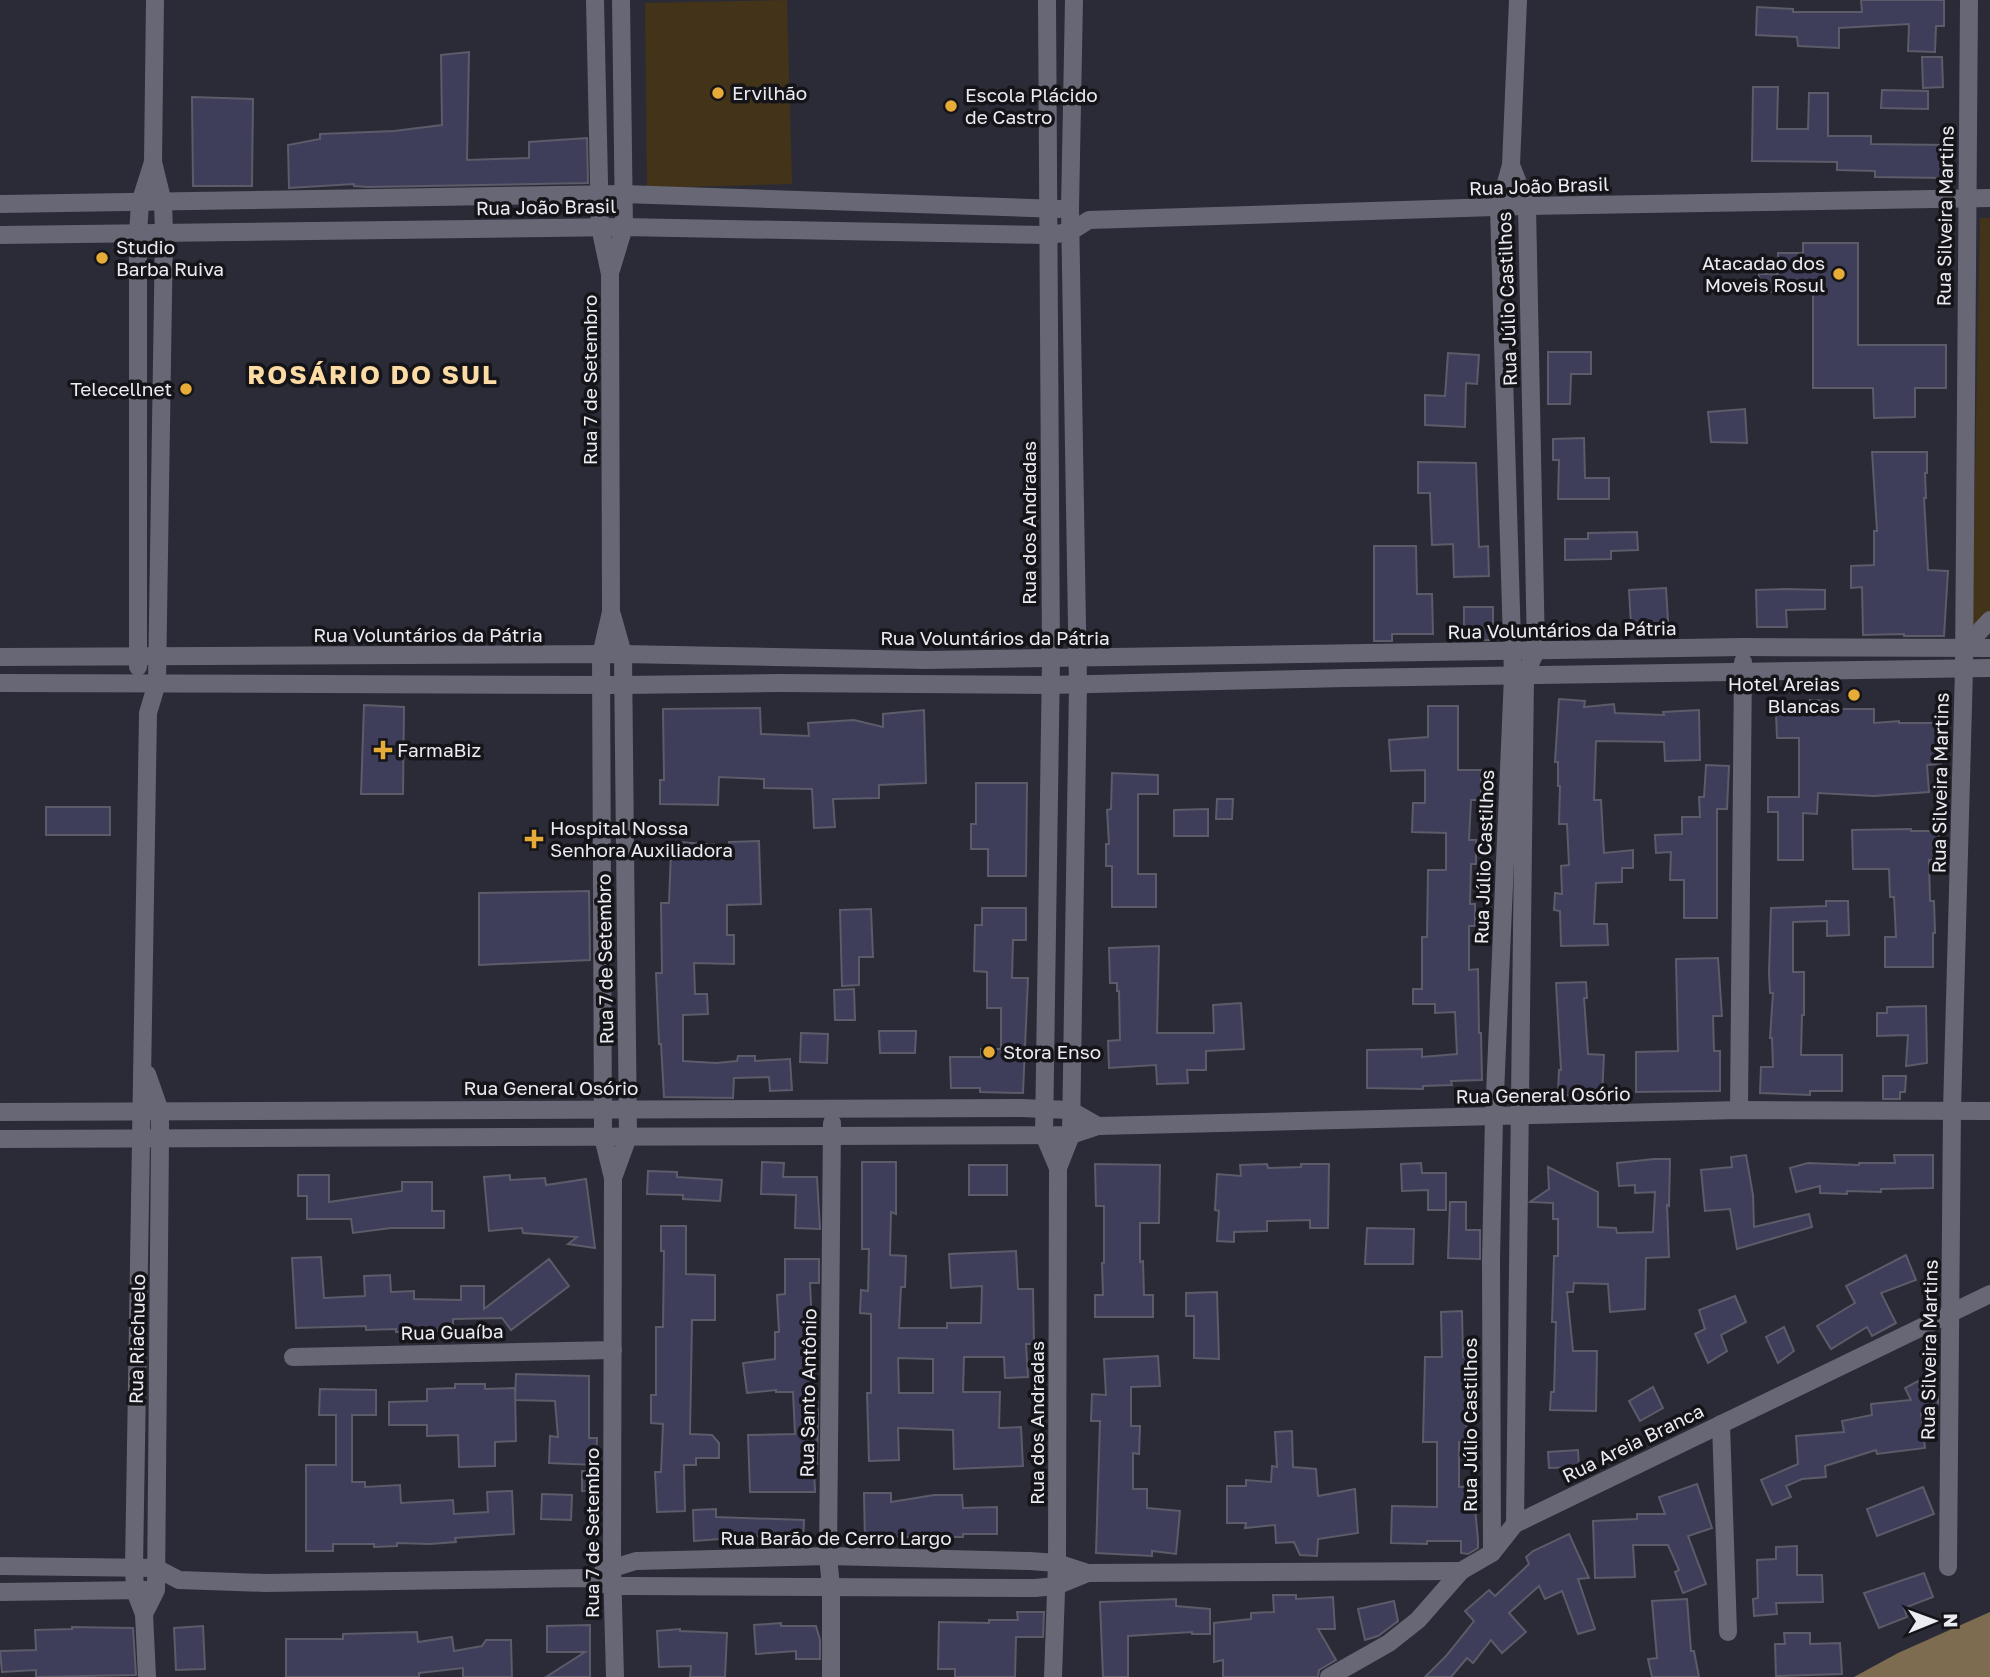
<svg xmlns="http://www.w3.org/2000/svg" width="1990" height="1677" font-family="'Golos Text',sans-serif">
  <rect width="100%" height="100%" fill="#2b2b37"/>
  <g fill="#433419">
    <path d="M787 0 792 184 647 188 645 3Z"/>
    <path d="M1980 218H1990V632L1972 633Z"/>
  </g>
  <path fill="#7e6c50" d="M1990 1612V1677H1854L1898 1653Z"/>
  <g fill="#3f3e5a" stroke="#5b5b69" stroke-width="2" fill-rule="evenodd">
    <path d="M1861 0H1944V26H1936L1935 52 1908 51 1909 24 1839 28V48L1798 46 1797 37 1756 35 1757 7 1793 9V12H1862Z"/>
    <path d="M469 52 467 160 529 158V142L587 138 588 183 368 187 354 186V184L289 188 288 145 320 139V134L394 131 442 125 441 55Z"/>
    <path d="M1922 57H1942L1943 87 1923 88Z"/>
    <path d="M1753 87H1778L1777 129H1808L1809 93H1828V136H1871V144L1945 145V178L1875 177V171L1837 170V162L1752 161Z"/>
    <path d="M1882 90 1928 91V109L1881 108Z"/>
    <path d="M192 97 253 99 252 186H193Z"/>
    <path d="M1803 243H1858V345H1946V388H1915V417L1874 418 1873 388H1813V291L1759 292V274H1778V253H1803Z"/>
    <path d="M1548 352H1591V374H1571L1570 404H1548Z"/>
    <path d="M1448 353 1479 355 1477 384 1466 383 1465 427 1425 425V395L1445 396Z"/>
    <path d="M1745 409 1747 443 1711 442 1708 412Z"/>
    <path d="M1584 438 1585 478H1609V499H1558L1559 460H1553V439Z"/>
    <path d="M1872 452H1927V473H1925L1926 498H1924L1928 570 1948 571 1944 636H1904V634L1863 635 1862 587 1851 588V566L1874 565V531H1877Z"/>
    <path d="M1418 462 1476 463 1479 547 1488 546 1489 576 1454 577 1453 544 1432 545 1430 493H1418Z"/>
    <path d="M1637 532 1638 550 1611 551V559L1565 560V539H1588V533Z"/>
    <path d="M1374 546H1416L1417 594H1432L1433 634H1392V641H1374Z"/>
    <path d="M1666 588 1669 637H1652L1651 624 1631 625 1629 590Z"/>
    <path d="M1786 589 1825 590V609L1786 610 1787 627H1757L1756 590Z"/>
    <rect x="1464" y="607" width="29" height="33"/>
    <path d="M1559 699 1585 701 1584 707 1614 704 1615 713 1664 715 1663 712 1699 710 1700 760 1665 761 1664 742 1596 741 1594 800H1601L1604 853 1633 850V868H1622V882L1596 883 1594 924H1607L1608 945 1561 946 1560 911 1554 910 1555 893 1562 894 1561 866 1569 865 1567 824H1559L1560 786H1558V762H1555Z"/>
    <path d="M1810 700 1831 701V709H1874V723L1899 721V723H1940L1941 764 1927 765 1929 792 1874 796 1818 793 1817 814 1803 813V860H1778V812H1768V797H1799V738H1777L1776 714 1810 713Z"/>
    <path d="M364 705 404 707 403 794H361Z"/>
    <path d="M1428 706H1458V770H1481V800H1471L1469 840H1476V864H1471L1470 904H1475V926H1469V970L1478 969 1479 1033H1481L1482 1080 1451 1081 1452 1085 1423 1086V1089L1367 1088V1050L1422 1049V1057L1457 1054 1455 1012 1435 1013V1004H1413V989H1422V937H1427L1428 870H1446V833L1412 832 1413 803H1425V770L1391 771 1389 740 1428 737Z"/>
    <path d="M760 708 761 734 809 736 808 723 854 720 883 727V714L924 710 926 783 879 785V798L833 799 835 827 814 828 812 789 764 788V779L719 777 718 805 660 804V780H664L663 709Z"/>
    <path d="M1706 765 1729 766 1727 809H1717V918H1684V880H1670L1671 852 1656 853 1655 835 1682 834V817H1700L1699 797H1704Z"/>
    <path d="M1112 773 1158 775V794H1138V874H1156V907H1112V866H1106V844H1109L1107 810 1111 809Z"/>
    <path d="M976 783H1027L1026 876H988V849H971V824H976Z"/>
    <path d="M1217 799H1233L1232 819H1216Z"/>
    <rect x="46" y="807" width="64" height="28"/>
    <path d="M1208 809V836H1174V810Z"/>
    <path d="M1911 829V831H1939V860H1929L1930 901H1934L1935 933H1933V967H1885V937H1896L1894 897H1890L1889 869H1853L1852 830Z"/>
    <path d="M759 841 761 904 727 905V935H734V964L694 963 695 994H707L708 1014 683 1015V1061L716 1063 737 1061 738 1056H755V1061L790 1059 792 1090 770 1091 769 1077 734 1078 733 1098 664 1097 661 1044H659L656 973H662L661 903H669L671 851 680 852 681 842 729 846V842Z"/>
    <path d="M589 891 590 960 479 965V893Z"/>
    <path d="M1826 901H1848L1849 935 1827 936V921L1793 922V972H1804V1015H1802L1801 1055H1842V1091H1810V1095L1760 1093 1761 1067H1773L1772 1038H1770L1773 993H1770L1769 973 1771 908 1826 906Z"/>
    <path d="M982 908H1026V940H1013L1012 978H1028L1023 1093 980 1092V1088H951L950 1057H981V1049H1001V1008H987V972L974 971 975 925H982Z"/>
    <path d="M871 909 873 957H859V985L842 986 840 910Z"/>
    <path d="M1159 946 1157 1033H1214L1213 1005 1241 1003 1244 1049 1206 1051V1070H1187L1188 1083 1157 1084 1156 1065 1109 1068 1108 1041 1120 1040 1119 991H1117V983H1110L1109 948Z"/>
    <path d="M1718 958 1722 1016H1713L1714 1051H1720V1091L1636 1092V1052L1678 1051 1676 959Z"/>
    <path d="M1586 982 1587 998H1584L1588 1054 1604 1055 1602 1096 1558 1095 1559 1070H1561L1556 983Z"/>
    <path d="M854 989 855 1020H835L834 990Z"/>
    <path d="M1926 1006 1927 1063 1906 1066 1908 1035 1877 1036V1013H1887V1007Z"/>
    <path d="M879 1031H916L915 1053H880Z"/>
    <path d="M801 1033 828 1034 827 1063 800 1062Z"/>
    <path d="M1883 1076H1906L1905 1092H1900V1099H1883Z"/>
    <path d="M1746 1155 1753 1195 1754 1227 1809 1214 1812 1227 1737 1249 1730 1209 1705 1211 1701 1170 1732 1167 1731 1157Z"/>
    <path d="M1894 1155H1933V1188L1881 1189V1192L1847 1191V1194L1820 1193V1186L1796 1192 1790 1168 1808 1163 1859 1165V1163H1895Z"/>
    <path d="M1654 1159H1670L1669 1206 1667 1205 1669 1257 1646 1258 1645 1309 1610 1312 1608 1284 1574 1283 1573 1292H1567L1573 1351H1597L1596 1411 1550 1410 1551 1392H1554L1556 1322H1552L1554 1256H1558V1219H1553V1203L1530 1202 1549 1189 1548 1167 1598 1192V1227L1616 1228 1617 1233 1653 1232 1655 1192 1635 1193V1185L1619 1186 1617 1163Z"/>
    <path d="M762 1162 784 1163 783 1177H817L820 1229 795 1228 796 1195 761 1194Z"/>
    <path d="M862 1162H896V1214L891 1212 890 1255 906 1256 905 1287H901L899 1328H947V1323H981L982 1286 951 1288 949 1254 1016 1251 1018 1289H1033L1034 1344H1026L1028 1377 1005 1378 1004 1357H964L963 1392H1000L999 1428 1021 1427 1023 1466 954 1469 953 1430 898 1428 899 1460 869 1461 867 1393H871V1314L860 1313 861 1290 868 1291 869 1249H862ZM898 1358 933 1359V1393H899Z"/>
    <path d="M1421 1163 1422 1173H1446V1210H1428V1190L1402 1191 1401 1164Z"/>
    <path d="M1095 1164 1160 1165 1159 1223H1140V1262L1143 1261 1144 1295H1153V1317H1095V1295H1103L1102 1263H1104V1206H1096Z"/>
    <path d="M1267 1164 1268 1168 1301 1167V1164H1329L1328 1228H1310V1220L1267 1221V1231L1234 1232V1242L1217 1241 1219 1211 1215 1210 1217 1174 1241 1176 1240 1165Z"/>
    <rect x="969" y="1165" width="38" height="30"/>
    <path d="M648 1171 677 1172V1177L722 1180 720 1201 683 1199V1195L647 1194Z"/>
    <path d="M298 1175H329V1202L402 1191V1182H432V1211H444V1228H391L353 1233 351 1219H307V1196H298Z"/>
    <path d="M510 1175V1180L545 1178 546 1185 586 1179 595 1248 568 1244 577 1237 523 1233 522 1228 489 1231 484 1177Z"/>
    <path d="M1450 1202H1466V1230H1480V1259L1448 1258Z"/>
    <path d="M661 1226H686V1274L715 1275V1320H692L690 1434 712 1435 719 1443V1458H696V1465H684L685 1511 657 1512 655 1472H661L663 1424 651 1423V1395H656V1327H663L664 1251H661Z"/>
    <path d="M1367 1228 1414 1229 1413 1264H1365Z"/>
    <path d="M1906 1255 1916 1280 1881 1293 1896 1323 1872 1336 1867 1327 1831 1349 1817 1326 1855 1303 1846 1286Z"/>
    <path d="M321 1257 324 1298 365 1296 364 1276 390 1275 391 1292 414 1291V1299L461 1300V1286H484V1309L549 1259 569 1286 511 1330 502 1318 453 1319V1331L396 1332V1329L366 1330V1326L296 1328 292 1258Z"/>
    <path d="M785 1259H819V1283H810L812 1327H818V1353H815V1398H817L818 1414 817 1464 814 1465 815 1492H750L748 1435 795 1434 793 1392H776V1390L747 1393 743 1363 775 1359V1332H779L777 1295 785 1294Z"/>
    <path d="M1217 1292 1219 1359 1194 1358V1316H1186V1293Z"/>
    <path d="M1735 1296 1746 1322 1721 1335 1727 1351 1708 1363 1695 1334 1705 1329 1699 1310Z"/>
    <path d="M1462 1311 1463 1357H1468V1394H1466L1467 1442H1459V1487L1473 1486 1478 1540V1548L1468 1554 1461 1553V1541H1427V1544L1391 1543 1392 1506 1437 1507V1442H1423L1425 1357H1442L1441 1312Z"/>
    <path d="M1784 1327 1794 1351 1778 1363 1766 1337Z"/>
    <path d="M1158 1356 1160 1386 1131 1387V1426H1140L1139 1454 1133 1453V1489H1147V1508L1180 1511 1176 1554 1152 1551V1556L1096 1553 1100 1421H1091L1092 1394 1106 1395 1104 1359Z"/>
    <path d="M516 1374 589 1376V1438H597L596 1465 549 1463 550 1436 558 1437 555 1401 515 1400Z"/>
    <path d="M1920 1380 1929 1397 1938 1396V1404L1921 1413 1925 1448 1877 1454 1876 1450 1825 1466 1826 1477 1802 1479 1786 1486 1791 1497 1772 1505 1761 1480 1798 1464 1796 1436 1844 1432 1842 1421 1872 1415 1871 1404 1911 1400 1905 1388Z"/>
    <path d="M455 1384H485V1389L515 1388 516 1441 495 1442V1466L459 1467 458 1435 427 1436V1425H389V1402L427 1401V1389L455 1388Z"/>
    <path d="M1653 1387 1663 1408 1640 1421 1629 1401Z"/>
    <path d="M320 1389 376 1390V1415H352V1482H365V1487L400 1485 401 1503 453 1500 454 1514 488 1512 487 1492 512 1491 514 1534 455 1538 456 1542 430 1544 397 1543V1546L374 1547V1544H333V1551H306V1465H336V1415H319Z"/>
    <path d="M1292 1431 1293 1467 1316 1469 1318 1496 1355 1489 1358 1533 1318 1539 1317 1556 1300 1555 1294 1542 1276 1543 1275 1525 1245 1528 1246 1523H1227V1486H1246V1480L1271 1482 1272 1466 1277 1467 1275 1432Z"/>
    <path d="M1578 1450 1579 1467 1549 1468 1548 1452Z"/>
    <rect x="582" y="1471" width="18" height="20"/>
    <path d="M1697 1484 1712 1528 1688 1536 1706 1584 1683 1593 1675 1572 1679 1570 1668 1545H1633L1635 1577 1595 1578 1593 1521 1637 1519V1514H1665L1659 1497Z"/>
    <path d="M1923 1487 1934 1514 1877 1536 1867 1509Z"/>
    <path d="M864 1493H891V1502L934 1495H962L963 1508 997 1507V1534H963V1537H892V1542H865Z"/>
    <path d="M542 1494 572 1495 571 1520 541 1519Z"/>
    <path d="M716 1509V1517L804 1520 803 1545H761V1536L694 1541 693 1510Z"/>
    <path d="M1569 1534 1589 1578 1578 1579 1595 1629 1578 1634 1562 1591 1545 1599 1539 1586 1509 1613 1526 1632 1502 1653 1491 1640 1473 1663 1467 1658 1451 1677H1425L1446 1656 1474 1621 1465 1611 1489 1590 1495 1596 1529 1564 1526 1557 1533 1551Z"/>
    <path d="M1797 1546V1575H1822L1823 1602 1776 1603 1777 1614 1754 1616 1753 1599 1758 1598 1757 1560 1776 1559V1547Z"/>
    <path d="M1924 1573 1933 1597 1904 1608 1907 1617 1879 1628 1864 1593Z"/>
    <path d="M1273 1595H1296V1599L1333 1597 1335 1629H1318L1336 1660 1319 1670 1318 1677H1223V1660L1214 1662V1623L1251 1619V1613L1274 1612Z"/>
    <path d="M1176 1599V1606L1210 1609V1634H1192V1632L1128 1636V1677H1103L1100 1602Z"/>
    <path d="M1687 1599 1691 1651H1694L1699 1677H1652L1648 1659 1657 1658 1652 1601Z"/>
    <path d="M1394 1601 1398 1621 1378 1636 1365 1640 1358 1609Z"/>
    <path d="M1017 1612H1044L1043 1637H1016L1015 1677H955V1669H938L939 1622 989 1623V1620H1018Z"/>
    <path d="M781 1623V1626H816L820 1640V1659H796V1651L756 1654 754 1625Z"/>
    <path d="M590 1625V1677H546L585 1652H547V1626Z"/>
    <path d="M203 1626 205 1669 176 1670 174 1628Z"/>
    <path d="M72 1627 133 1628 136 1675 36 1677V1670L2 1672 0 1651 36 1650 35 1630 72 1629Z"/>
    <path d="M680 1629V1631L727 1633 725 1677H690L691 1666 659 1667 657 1631Z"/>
    <path d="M417 1632 418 1642 452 1637 454 1651 482 1646 486 1640H511L512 1677H463V1668L419 1673V1677H286V1639H343V1634Z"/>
    <path d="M1784 1633H1810V1644L1840 1643 1842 1674 1776 1676 1775 1644H1785Z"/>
  </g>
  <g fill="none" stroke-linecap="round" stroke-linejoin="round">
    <g stroke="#676775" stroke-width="18">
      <path d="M595 0 600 227 610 274 611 612 601 655 603 1137 613 1178 612 1566 615 1677"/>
      <path d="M1047 0 1051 658 1044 1135 1058 1168"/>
      <path d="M1511 165 1527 206 1536 651 1525 675 1515 1524"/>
      <path d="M0 204 623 194 1060 209"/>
      <path d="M0 235 624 227 1049 235 1070 232 1089 220 1527 206 1990 198"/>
      <path d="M611 270 624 227 621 0"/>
      <path d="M612 615 623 654 628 1137 613 1178"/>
      <path d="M1964 648 1990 620"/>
      <path d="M0 657 623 654 926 660 1743 647 1990 648"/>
      <path d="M138 667V234L140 203 153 162"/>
      <path d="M0 683 623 685 777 683 1050 685 1347 678 1990 668"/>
      <path d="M1739 1110 1743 662"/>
      <path d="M0 1112 1021 1108 1070 1110 1098 1126"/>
      <path d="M0 1139 1071 1135 1098 1126 1739 1110 1990 1111"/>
      <path d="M293 1357 613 1350"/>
      <path d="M1721 1424 1728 1632"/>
      <path d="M1492 1553 1491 1260 1494 1117 1513 676 1499 208 1511 165 1518 0"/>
      <path d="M0 1566 156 1568 179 1580 265 1583 585 1578 612 1586H633L1035 1588 1056 1586 1088 1573"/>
      <path d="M1948 1567 1952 1110 1964 669 1969 0"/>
      <path d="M603 1571 636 1561 828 1556 1030 1561 1057 1563 1088 1573 1461 1571"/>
      <path d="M0 1592 147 1590"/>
      <path d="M144 1614 156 1590 160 1140V1111L147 1074"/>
      <path d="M147 1677 144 1614 135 1591 134 1567 148 713 157 683 164 232 163 203 153 162 155 0"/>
      <path d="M831 1677V1587L828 1556 832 1123"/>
      <path d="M1053 1677 1057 1563 1058 1168 1071 1135 1078 685 1070 209 1074 0"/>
      <path d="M1329 1677 1389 1643 1418 1620 1461 1571 1492 1553 1515 1524 1990 1294"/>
    </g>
  </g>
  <g fill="#e7ac37" stroke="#141419" stroke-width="2.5">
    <circle cx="718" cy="93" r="7"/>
    <circle cx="951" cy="106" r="7"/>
    <circle cx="102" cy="258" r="7"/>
    <circle cx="1839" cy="274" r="7"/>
    <circle cx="186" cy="389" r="7"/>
    <circle cx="1854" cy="695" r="7"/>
    <path d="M379.5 739.5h7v7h7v7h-7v7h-7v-7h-7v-7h7z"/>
    <path d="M530.5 828.5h7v7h7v7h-7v7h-7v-7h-7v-7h7z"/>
    <circle cx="989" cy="1052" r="7"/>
  </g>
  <g text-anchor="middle" stroke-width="7" stroke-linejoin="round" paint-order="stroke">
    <g font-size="19" fill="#ebebf3" stroke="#141419" text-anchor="start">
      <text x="732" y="100">Ervilhão</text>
      <text x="965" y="102">Escola Plácido<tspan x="965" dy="22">de Castro</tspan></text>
      <text x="116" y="254">Studio<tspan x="116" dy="22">Barba Ruiva</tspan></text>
      <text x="1825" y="270" text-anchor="end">Atacadao dos<tspan x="1825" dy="22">Moveis Rosul</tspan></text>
      <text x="172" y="396" text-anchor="end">Telecellnet</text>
      <text x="1840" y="691" text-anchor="end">Hotel Areias<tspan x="1840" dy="22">Blancas</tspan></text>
      <text x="397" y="757">FarmaBiz</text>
      <text x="550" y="835">Hospital Nossa<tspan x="550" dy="22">Senhora Auxiliadora</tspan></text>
      <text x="1003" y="1059">Stora Enso</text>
    </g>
    <g font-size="19" fill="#ebebf3" stroke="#141419">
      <text transform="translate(1539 186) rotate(-2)" y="7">Rua João Brasil</text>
      <text transform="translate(546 207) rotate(-1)" y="7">Rua João Brasil</text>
      <text transform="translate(1945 216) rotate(-89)" y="7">Rua Silveira Martins</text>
      <text transform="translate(1507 299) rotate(-92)" y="7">Rua Júlio Castilhos</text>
      <text transform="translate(590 380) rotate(-90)" y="7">Rua 7 de Setembro</text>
      <text transform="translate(1029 523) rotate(-90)" y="7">Rua dos Andradas</text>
      <text transform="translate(1562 630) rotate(-1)" y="7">Rua Voluntários da Pátria</text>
      <text x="428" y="642">Rua Voluntários da Pátria</text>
      <text x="995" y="645">Rua Voluntários da Pátria</text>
      <text transform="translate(1940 783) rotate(-89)" y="7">Rua Silveira Martins</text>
      <text transform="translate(1484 857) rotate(-88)" y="7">Rua Júlio Castilhos</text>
      <text transform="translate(605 959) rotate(-91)" y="7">Rua 7 de Setembro</text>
      <text x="551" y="1095">Rua General Osório</text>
      <text transform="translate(1543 1095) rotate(-1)" y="7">Rua General Osório</text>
      <text transform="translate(452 1332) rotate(-1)" y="7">Rua Guaíba</text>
      <text transform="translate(137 1339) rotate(-89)" y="7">Rua Riachuelo</text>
      <text transform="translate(1929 1350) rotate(-89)" y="7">Rua Silveira Martins</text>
      <text transform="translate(808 1393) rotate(-89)" y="7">Rua Santo Antônio</text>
      <text transform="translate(1037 1423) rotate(-90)" y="7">Rua dos Andradas</text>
      <text transform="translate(1470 1425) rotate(-90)" y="7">Rua Júlio Castilhos</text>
      <text transform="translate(1633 1443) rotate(-26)" y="7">Rua Areia Branca</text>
      <text transform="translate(592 1533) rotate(-90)" y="7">Rua 7 de Setembro</text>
      <text x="836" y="1545">Rua Barão de Cerro Largo</text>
    </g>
    <g font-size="26" font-weight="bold" letter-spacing="2" fill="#fddba4" stroke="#141419">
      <text x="373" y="384">ROSÁRIO DO SUL</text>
    </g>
  </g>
  <g transform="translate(1934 1621) rotate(89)" stroke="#141419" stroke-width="5" paint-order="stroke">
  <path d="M0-5L12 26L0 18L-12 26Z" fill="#ebebf3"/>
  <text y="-10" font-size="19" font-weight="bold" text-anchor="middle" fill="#ebebf3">N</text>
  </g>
</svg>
